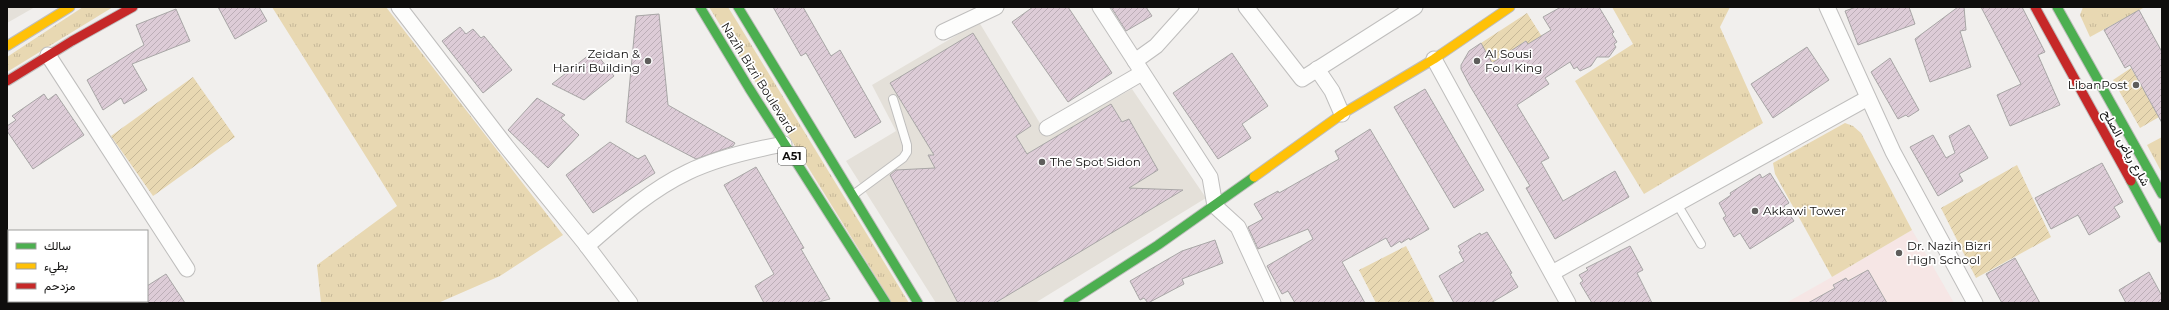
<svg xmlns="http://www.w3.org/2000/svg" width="2169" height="310" font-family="Montserrat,Vazirmatn,sans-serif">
  <defs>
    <pattern id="grass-tufts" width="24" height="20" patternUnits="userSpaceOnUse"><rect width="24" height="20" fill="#e8d8b2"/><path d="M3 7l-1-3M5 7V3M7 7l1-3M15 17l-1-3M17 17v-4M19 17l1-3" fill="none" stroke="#c6b898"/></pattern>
    <pattern id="garden-furrows" width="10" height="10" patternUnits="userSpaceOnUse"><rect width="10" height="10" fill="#e8d8b2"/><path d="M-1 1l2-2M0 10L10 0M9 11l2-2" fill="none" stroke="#c6b898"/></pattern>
    <pattern id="building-hatch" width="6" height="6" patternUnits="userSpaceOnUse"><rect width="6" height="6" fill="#ddccd7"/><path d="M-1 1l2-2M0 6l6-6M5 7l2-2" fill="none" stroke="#bcaeb7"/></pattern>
  </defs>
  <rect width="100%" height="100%" fill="#f1efed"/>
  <g fill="#e4e0d9">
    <path d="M7 7H35L7 23Z"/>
    <path d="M979 22 1047 135 1132 89 1206 198 1035 303H936L846 161 896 131 872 85Z"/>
  </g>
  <path fill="#f6e6e5" d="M1912 230 1954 303H1786L1832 277Z"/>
  <g fill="url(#grass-tufts)">
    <path d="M83 7H113L7 72V57Z"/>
    <path d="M272 7H386L563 235 500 276 438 303H321L317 265 397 206Z"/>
    <path d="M709 7H728L909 303H892Z"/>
    <path d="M1612 7H1730L1720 27 1763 123 1644 194 1575 81 1633 44Z"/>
    <path d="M2083 7H2145L2090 37 2080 15Z"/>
    <path d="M1845 123 1853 126 1861 133 1912 230 1832 277 1775 174 1773 163Z"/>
    <path d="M2162 137V173L2147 145Z"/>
  </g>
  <g fill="url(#garden-furrows)">
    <path d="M1527 13 1549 48 1528 44 1525 41 1510 52 1496 70 1481 43Z"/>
    <path d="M2131 68 2159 117 2140 128 2113 80Z"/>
    <path d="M193 77 235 137 153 196 111 136Z"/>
    <path d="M2017 165 2051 237 1976 278 1941 208Z"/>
    <path d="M1406 246 1435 303H1376L1359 270Z"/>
  </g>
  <g fill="url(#building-hatch)" stroke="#a8a6a6">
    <path d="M218 7H259L267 21 235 39Z"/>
    <path d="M773 7H803L831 56 840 50 881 122 855 138 806 53 801 56Z"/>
    <path d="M1033 7H1068L1112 73 1068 102 1012 22Z"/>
    <path d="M1111 7H1146L1152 16 1126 31Z"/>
    <path d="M1561 7H1599L1614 32 1612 34 1617 42 1614 44 1616 47 1609 57H1597L1591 66 1580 71 1577 67 1574 69 1570 62 1545 78 1549 84 1517 105 1549 158 1541 162 1563 201 1615 171 1629 197 1555 239 1526 188 1530 186 1470 86 1461 69V65L1469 51 1481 43 1492 63 1526 41 1528 44 1551 30 1543 17Z"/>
    <path d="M1856 7H1909L1915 24 1858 45 1845 11Z"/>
    <path d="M1958 7H1964L1966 30 1960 31 1971 67 1930 82 1915 39Z"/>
    <path d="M1981 7H2022L2045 52 2038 55 2060 105 2010 126 1997 95 2021 84Z"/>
    <path d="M176 9 190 41 132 64 147 90 124 104 121 98 103 110 87 80 144 45 136 25Z"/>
    <path d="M2139 10 2162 52V123L2130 65 2125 68 2104 30Z"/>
    <path d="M659 14 668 105 735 143 733 146 696 159 626 122 636 16Z"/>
    <path d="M460 27 466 34 473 29 481 38 484 36 512 70 483 93 442 41Z"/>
    <path d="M973 33 1031 126 1016 136 1027 154 1111 104 1122 122 1129 119 1158 170 1129 188 1183 190 995 303H958L890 175 896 170 935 168 928 155H934L890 83Z"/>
    <path d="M1807 47 1829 80 1773 118 1751 84Z"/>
    <path d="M594 51 614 76 584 100 552 84Z"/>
    <path d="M1232 53 1268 106 1242 124 1251 138 1218 159 1173 93Z"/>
    <path d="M1890 58 1919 110 1908 117 1906 115 1898 119 1871 72Z"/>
    <path d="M1425 89 1484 190 1454 208 1394 107Z"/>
    <path d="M44 94 48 100 56 94 84 135 33 169 7 131V126L16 120 12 116Z"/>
    <path d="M537 98 565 115 561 118 579 135 548 168 508 130Z"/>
    <path d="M1969 125 1988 158 1959 174 1963 181 1938 196 1910 147 1933 135 1946 158 1955 153 1949 136Z"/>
    <path d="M1370 129 1429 229 1410 240 1409 238 1401 243 1400 241 1391 247 1386 238 1342 262 1365 303H1295L1288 291 1282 294 1267 266 1313 239 1308 229 1258 249 1248 227 1263 219 1254 204 1278 191 1279 193 1339 159 1335 151Z"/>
    <path d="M610 142 638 159 645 155 655 173 593 213 566 175Z"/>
    <path d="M2102 163 2123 202 2114 207 2120 217 2089 235 2078 215 2051 229 2035 198Z"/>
    <path d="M756 167 804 248 801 249 830 299 815 303H764L755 286 774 274 724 185Z"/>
    <path d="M1770 173 1789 203 1784 206 1794 221 1750 249 1740 233 1734 237 1723 218 1726 216 1719 203 1731 195 1730 193 1760 174 1762 178Z"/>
    <path d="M1487 232 1512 273 1510 274 1518 287 1491 303H1454L1439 276 1464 261 1459 252 1461 251 1458 246 1480 233 1481 235Z"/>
    <path d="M1215 240 1223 263 1182 279 1184 284 1148 303 1144 298 1140 300 1130 281 1182 251Z"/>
    <path d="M1630 246 1643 270 1637 273 1652 303H1592L1580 283 1583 281 1579 275 1588 270 1586 268Z"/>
    <path d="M2015 258 2040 303H2002L1986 274Z"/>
    <path d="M1868 270 1887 303H1808L1835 288 1833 285 1846 278 1848 281Z"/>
    <path d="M2149 272 2162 296V303H2126L2119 290Z"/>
    <path d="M166 274 185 303H147V286Z"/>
  </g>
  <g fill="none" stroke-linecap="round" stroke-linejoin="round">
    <defs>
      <g id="lane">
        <path d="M853 195 903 158 907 152V145L893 99"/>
        <path d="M1677 204 1701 244"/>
      </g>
      <g id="street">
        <path d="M399 7 506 146 584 242 630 303"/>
        <path d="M1100 7 1210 177 1215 206 1238 227 1273 303"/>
        <path d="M1246 7 1302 79 1415 7"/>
        <path d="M1827 7 1893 152 1975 303"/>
        <path d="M943 32 996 7"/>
        <path d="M48 55 187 269"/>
        <path d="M1434 59 1568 303"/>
        <path d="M1135 61 1156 46 1191 7"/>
        <path d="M1317 69 1332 91 1342 114"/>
        <path d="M1047 128 1142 73"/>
        <path d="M587 246C618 219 650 190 688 172 717 158 752 150 784 144"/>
        <path d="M1552 273 1868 98"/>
      </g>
      <g id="fast">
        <path d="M700 7 749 88 886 303"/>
        <path d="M738 7 918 303"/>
        <path d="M2057 7 2162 194"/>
        <path d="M2131 181 2162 238"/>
        <path d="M1068 303 1158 245 1254 177"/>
      </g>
      <g id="slow">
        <path d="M7 46 70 7"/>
        <path d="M1254 177 1342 114 1434 59 1510 7"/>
      </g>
      <g id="jam">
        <path d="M2035 7 2131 181"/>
        <path d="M7 81 72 41 133 7"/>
      </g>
    </defs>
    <use href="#lane" stroke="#bfbebd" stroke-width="10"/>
    <use href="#street" stroke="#bfbebd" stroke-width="17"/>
    <use href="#fast" stroke="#bfbebd" stroke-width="11"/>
    <use href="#slow" stroke="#bfbebd" stroke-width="11"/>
    <use href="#jam" stroke="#bfbebd" stroke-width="11"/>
    <use href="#lane" stroke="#fdfdfc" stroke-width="8"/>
    <use href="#street" stroke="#fdfdfc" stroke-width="15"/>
    <use href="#fast" stroke="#4caf50" stroke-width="9"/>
    <use href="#slow" stroke="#ffc107" stroke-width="9"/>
    <use href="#jam" stroke="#c62828" stroke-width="9"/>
  </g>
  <g fill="#5e5d5b" stroke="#fff" stroke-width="1.5">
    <circle cx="648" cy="61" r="4"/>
    <circle cx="1477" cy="61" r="4"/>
    <circle cx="2136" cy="85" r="4"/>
    <circle cx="1042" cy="162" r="4"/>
    <circle cx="1755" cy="211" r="4"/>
    <circle cx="1899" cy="253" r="4"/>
  </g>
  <g text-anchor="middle" stroke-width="3.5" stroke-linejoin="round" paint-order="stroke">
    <rect fill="#fff" stroke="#575656" stroke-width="1" x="778" y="147" width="28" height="18" rx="3"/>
    <g font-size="11" font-weight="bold" fill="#0f0e0d">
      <text x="792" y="160">A51</text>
    </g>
    <g font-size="12" fill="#0f0e0d" stroke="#fff" text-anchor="start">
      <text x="640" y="58" text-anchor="end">Zeidan &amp;<tspan x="640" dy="14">Hariri Building</tspan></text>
      <text x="1485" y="58">Al Sousi<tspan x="1485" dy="14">Foul King</tspan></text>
      <text x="2128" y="89" text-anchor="end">LibanPost</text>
      <text x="1050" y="166">The Spot Sidon</text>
      <text x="1763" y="215">Akkawi Tower</text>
      <text x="1907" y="250">Dr. Nazih Bizri<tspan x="1907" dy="14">High School</tspan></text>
    </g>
    <g font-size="12" fill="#0f0e0d" stroke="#fff">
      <text transform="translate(758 78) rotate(58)" y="4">Nazih Bizri Boulevard</text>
      <text transform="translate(2126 148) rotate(61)" y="4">شارع رياض الصلح</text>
    </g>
  </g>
  <rect width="2169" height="310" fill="none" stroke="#0f0e0d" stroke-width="16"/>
  <rect x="8" y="230" width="140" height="72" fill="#ffffff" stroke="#9f9f9e"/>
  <rect x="16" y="243" width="20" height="6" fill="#4caf50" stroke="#9f9f9e"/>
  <text x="44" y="250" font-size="12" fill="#0f0e0d">سالك</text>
  <rect x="16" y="263" width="20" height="6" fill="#ffc107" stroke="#9f9f9e"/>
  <text x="44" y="270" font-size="12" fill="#0f0e0d">بطيء</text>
  <rect x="16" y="283" width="20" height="6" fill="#c62828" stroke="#9f9f9e"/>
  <text x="44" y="290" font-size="12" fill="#0f0e0d">مزدحم</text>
</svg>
